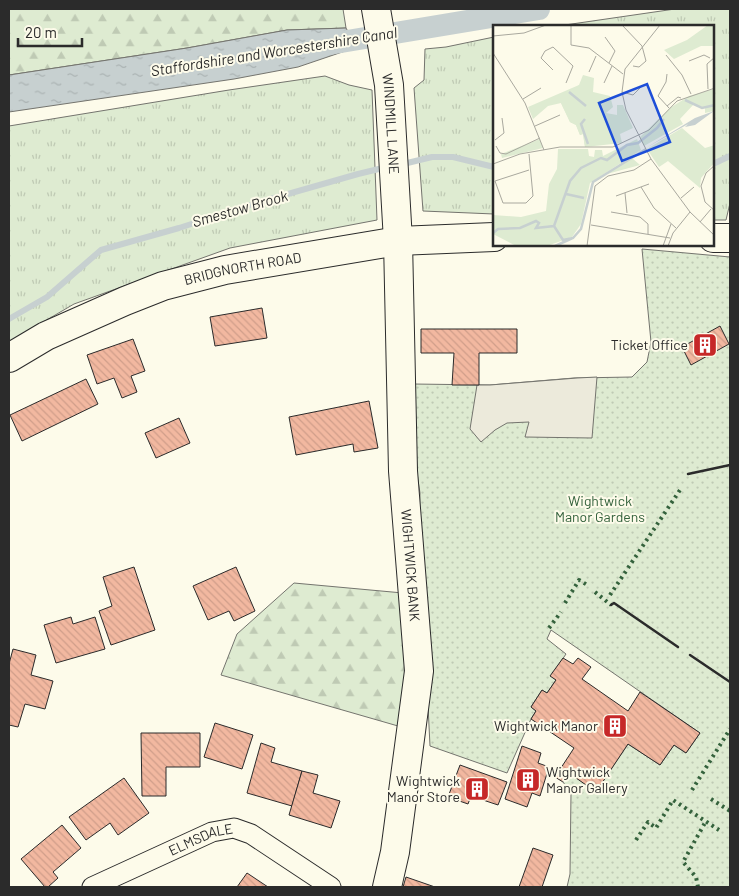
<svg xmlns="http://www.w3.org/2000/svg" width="739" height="896" font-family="Barlow,sans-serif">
  <defs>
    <pattern id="grass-tufts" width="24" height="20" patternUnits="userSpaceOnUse" patternTransform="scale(1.25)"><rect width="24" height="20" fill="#deebd1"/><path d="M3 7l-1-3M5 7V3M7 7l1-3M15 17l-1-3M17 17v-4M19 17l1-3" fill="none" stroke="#bfcab4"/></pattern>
    <pattern id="forest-firs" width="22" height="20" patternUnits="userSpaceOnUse" patternTransform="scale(1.25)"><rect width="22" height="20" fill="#deebd1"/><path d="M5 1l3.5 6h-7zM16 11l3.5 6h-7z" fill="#bfcab4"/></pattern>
    <pattern id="garden-dots" width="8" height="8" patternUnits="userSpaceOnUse" patternTransform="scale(1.25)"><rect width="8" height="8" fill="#deebd1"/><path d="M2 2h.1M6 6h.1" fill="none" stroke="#bfcab4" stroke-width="1.8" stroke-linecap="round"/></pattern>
    <pattern id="water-ripples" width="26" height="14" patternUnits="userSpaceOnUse" patternTransform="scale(1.25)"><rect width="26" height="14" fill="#c7d0d0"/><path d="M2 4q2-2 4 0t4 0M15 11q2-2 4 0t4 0" fill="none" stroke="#abb3b3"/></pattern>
    <pattern id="building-back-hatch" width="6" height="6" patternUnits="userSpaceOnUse" patternTransform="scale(1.25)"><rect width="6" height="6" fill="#f2b8a0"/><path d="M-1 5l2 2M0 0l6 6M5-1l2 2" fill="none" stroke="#d09e8a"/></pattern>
  </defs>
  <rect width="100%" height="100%" fill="#fdfbea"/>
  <g fill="url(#grass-tufts)" stroke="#74746e">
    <path d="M675 9H730V203L726 220H713V26H558Z"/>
    <path d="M494 37V214L423 211 414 88 424 80 425 49 446 47Z"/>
    <path d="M325 76 349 85 372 90 377 220 230 248 74 304 9 342V126L229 90Z"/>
  </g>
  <g fill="url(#forest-firs)" stroke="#74746e">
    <path d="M9 9H343L346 28 287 30 187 48 9 75Z"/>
    <path d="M294 583 403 593 407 669 398 726 221 675 237 634Z"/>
  </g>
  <path fill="url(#garden-dots)" stroke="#74746e" d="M642 249 730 257V887H567L570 874 571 793 563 782 569 773 596 791 628 744 660 765 674 745 686 753 700 733 551 630 547 639 566 654 551 676 556 680 547 693 542 690 531 707 536 711 531 719 507 773 430 746 419 523 420 493 414 455 413 384 490 385 574 378 632 377 647 362 651 342Z"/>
  <path fill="#eceadb" stroke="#74746e" d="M597 377 592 438 525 437 529 422 507 423 495 430 481 442 470 429 477 385H490L577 378Z"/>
  <path fill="url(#water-ripples)" stroke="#74746e" d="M346 28 357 47 298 67 234 79 9 112V75L187 48 287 30Z"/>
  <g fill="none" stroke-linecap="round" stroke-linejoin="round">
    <g stroke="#c7d0d0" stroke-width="6">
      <path d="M713 164 730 156"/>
      <path d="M399 165 432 157H453L494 167"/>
      <path d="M9 319 47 297 101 250 179 228 253 204 358 174 387 167"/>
    </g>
    <path stroke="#c7d0d0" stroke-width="22" d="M323 45 539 9"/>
  </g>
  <g fill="url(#building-back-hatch)" stroke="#2b2b2b">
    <path d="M262 308 267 338 215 346 210 317Z"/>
    <path d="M720 326 729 344 691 365 682 347Z"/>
    <path d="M421 329H517V353H479V385H452L454 353H421Z"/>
    <path d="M133 339 145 371 131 376 137 392 122 398 114 378 97 384 87 355Z"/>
    <path d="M86 379 98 404 22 441 10 415Z"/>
    <path d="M369 401 378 448 354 452 353 444 296 455 289 417Z"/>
    <path d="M179 418 190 443 156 458 145 433Z"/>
    <path d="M134 567 155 630 111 645 99 611 112 606 103 577Z"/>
    <path d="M236 567 255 611 234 621 229 611 208 620 193 586Z"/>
    <path d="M71 617 73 624 95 617 105 649 56 663 44 625Z"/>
    <path d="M13 649 36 655 31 675 53 681 45 709 25 704 18 727 9 725V664Z"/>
    <path d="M563 658 573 664 578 658 591 667 582 679 628 711 640 692 700 733 686 753 674 745 660 765 628 744 596 792 569 773 563 782 555 777 574 748 531 719 536 711 531 707 542 690 547 693 556 680 550 676Z"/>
    <path d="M215 723 253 735 242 769 204 757Z"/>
    <path d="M141 733H200V767H166V796H142Z"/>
    <path d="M261 743 275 748 271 762 302 771 292 806 247 793Z"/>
    <path d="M522 746 541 753 538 763 549 767 540 796 532 793 527 807 505 799Z"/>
    <path d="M460 765 507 782 498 805 471 796 468 804 448 797Z"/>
    <path d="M302 771 318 775 313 793 340 801 331 828 289 815Z"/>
    <path d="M124 778 149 813 118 835 110 823 86 840 69 817Z"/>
    <path d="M62 825 81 848 53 872 58 878 48 887H45L21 859Z"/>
    <path d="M533 848 553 855 542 887H519Z"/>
    <path d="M247 873 268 887H237Z"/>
    <path d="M406 877 435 887H403Z"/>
  </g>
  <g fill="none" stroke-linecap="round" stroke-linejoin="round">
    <defs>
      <g id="street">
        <path id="s1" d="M92 887 212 832 234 828 251 834 331 887"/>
      </g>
      <g id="secondary">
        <path id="s2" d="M376 9 389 85 398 241 403 471 419 671 395 852 387 887"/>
      </g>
      <g id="highway">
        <path d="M713 238H730"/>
        <path id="s3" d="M9 358 46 336 125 301 163 286 225 270 398 241 494 237"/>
      </g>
    </defs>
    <use href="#street" stroke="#2b2b2b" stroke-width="21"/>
    <use href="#secondary" stroke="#2b2b2b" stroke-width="30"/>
    <use href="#highway" stroke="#2b2b2b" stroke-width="30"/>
    <use href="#street" stroke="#fdfbea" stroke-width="19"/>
    <use href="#secondary" stroke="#fdfbea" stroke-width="28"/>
    <use href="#highway" stroke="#fdfbea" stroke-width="28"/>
    <g stroke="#34623c" stroke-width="4" stroke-dasharray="2.5 4" stroke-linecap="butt">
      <path d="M595 592 611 605"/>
      <path d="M610 595 680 490"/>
      <path d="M565 603 579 580 589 586"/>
      <path d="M549 628 561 612"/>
      <path d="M692 790 730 729"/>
      <path d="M711 799 730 811"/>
      <path d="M636 840 648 822 656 828 673 800 719 830"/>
      <path d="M698 887 696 877 683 862 706 821"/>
    </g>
    <g stroke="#2b2b2b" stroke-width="2.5">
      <path d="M688 474 730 465"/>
      <path d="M611 605 614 603 678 647"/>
      <path d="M690 655 730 682"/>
    </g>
  </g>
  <defs>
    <symbol id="building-square" viewBox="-11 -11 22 22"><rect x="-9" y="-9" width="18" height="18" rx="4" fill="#c62828" stroke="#fdfbea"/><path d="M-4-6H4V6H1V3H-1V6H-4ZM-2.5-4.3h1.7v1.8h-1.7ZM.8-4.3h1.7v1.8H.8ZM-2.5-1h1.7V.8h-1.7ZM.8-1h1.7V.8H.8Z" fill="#fff"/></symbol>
  </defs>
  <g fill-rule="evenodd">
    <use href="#building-square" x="691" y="331" width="28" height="28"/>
    <use href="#building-square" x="601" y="712" width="28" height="28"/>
    <use href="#building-square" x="514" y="766" width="28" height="28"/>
    <use href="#building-square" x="463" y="775" width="28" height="28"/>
  </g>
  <g text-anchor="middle" stroke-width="4" stroke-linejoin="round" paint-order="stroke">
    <g font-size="14" fill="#2b2b2b" stroke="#fdfbea">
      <text dy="5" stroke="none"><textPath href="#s2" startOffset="116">WINDMILL LANE</textPath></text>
      <text dy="5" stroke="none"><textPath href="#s3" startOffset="252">BRIDGNORTH ROAD</textPath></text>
      <text dy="5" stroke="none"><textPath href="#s2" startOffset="558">WIGHTWICK BANK</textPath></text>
      <text dy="5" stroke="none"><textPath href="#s1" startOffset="119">ELMSDALE</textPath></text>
    </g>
    <g font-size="14" fill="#2b2b2b" stroke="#fdfbea" text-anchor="end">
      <text x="688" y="350">Ticket Office</text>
      <text x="598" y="731">Wightwick Manor</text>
      <text x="546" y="777" text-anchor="start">Wightwick<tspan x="546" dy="16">Manor Gallery</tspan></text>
      <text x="460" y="786">Wightwick<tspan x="460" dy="16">Manor Store</tspan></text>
    </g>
    <g font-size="14" fill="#34623c" stroke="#fdfbea">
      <text x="600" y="506">Wightwick<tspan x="600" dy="16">Manor Gardens</tspan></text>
    </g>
    <g font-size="15" font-style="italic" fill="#2b2b2b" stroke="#fdfbea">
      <text transform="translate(274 52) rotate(-9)" y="5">Staffordshire and Worcestershire Canal</text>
      <text transform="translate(240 209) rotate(-16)" y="5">Smestow Brook</text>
    </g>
  </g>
  <g transform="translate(493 25)">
    <rect width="221" height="221" fill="#fdfbea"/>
    <path d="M221 64V86L212 88V83L201 79 187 94 190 99 151 121 147 112 177 83 196 71ZM47 114 50 123 9 133 8 129ZM144 114 148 125 97 158 88 199 79 212 54 221H23L0 209V190L28 192 53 186 56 159 64 144 65 124H95L96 131 101 132 102 125H109L110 131ZM139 133 147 140 114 149Z" fill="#deebd1"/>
    <path d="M215 0H221V21H208L181 34 171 25 194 15ZM86 60 93 95 92 122 90 109 87 110 83 100 77 97 68 78 55 81 40 94 35 82ZM189 103 212 123 222 120 221 138 208 153 207 163 175 136 166 142 154 124Z" fill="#deebd1"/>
    <path d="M90 50 101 53 100 67 117 71 120 82 113 88 124 90V80H130L140 103 127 109 129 118 92 122 90 109 87 110 83 100 77 97 68 78 86 60Z" fill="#deebd1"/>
    <path d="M221 86 202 100 192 102 195 99 153 123 202 93Z" fill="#c7d0d0"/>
    <path fill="none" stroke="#c7d0d0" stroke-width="2.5" d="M76 67 93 81M192 75 209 83 222 80M92 94 88 99 95 119M73 169 91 173M61 201 70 215 80 213M0 208 5 204 27 203 43 196 46 198 43 203 61 201 77 156 88 143 108 133 114 135 134 120 145 118 164 103 171 94M62 221 80 213 88 204 100 157 153 124"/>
    <path fill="none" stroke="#a9a89e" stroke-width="1" d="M78 0V20L96 23 130 49M129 0 149 21M167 0 132 44 129 67 133 85 158 134 197 187 222 211M0 11 31 8 53 0M112 12 122 26 116 38M0 28 32 78 51 125M173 30 189 50 198 69M196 36 211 30 217 33M140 41 146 42 153 36 149 21M60 45 48 33 52 26 60 22 80 41 73 58M96 47 103 31M174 49 173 57 165 71 176 83M111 58 119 41M215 64 214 39 222 32M129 67 140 70 149 61M30 74 48 63M174 81 185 72 188 73M42 101 67 90M2 115 11 108 9 93M3 121 7 128 13 129 47 113M36 129 40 171 33 178H10L2 156 36 145M0 139 27 129 67 122H120L156 105 184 76 222 63M222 140 213 148 208 161 212 177 222 186M148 162 161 183 183 203M132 168 134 188M123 171 156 159M188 173 201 162M118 187 147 192 155 199V209M207 197 218 184M98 200 177 213M94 221 102 161 115 151 141 145 158 134M170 221 178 199M175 221 180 208 197 187"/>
    <path fill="#1d4ed8" fill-opacity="0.15" stroke="#1d4ed8" stroke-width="2.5" d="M154 59 177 117 129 136 106 78Z"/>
    <rect width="221" height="221" fill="none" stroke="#2b2b2b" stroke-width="2.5"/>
  </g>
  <rect width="739" height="896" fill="none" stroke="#2b2b2b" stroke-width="20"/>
  <path d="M18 38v8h64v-8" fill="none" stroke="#2b2b2b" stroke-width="2.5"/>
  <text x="25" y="38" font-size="15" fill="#2b2b2b" stroke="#fdfbea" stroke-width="4" paint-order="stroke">20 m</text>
</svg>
